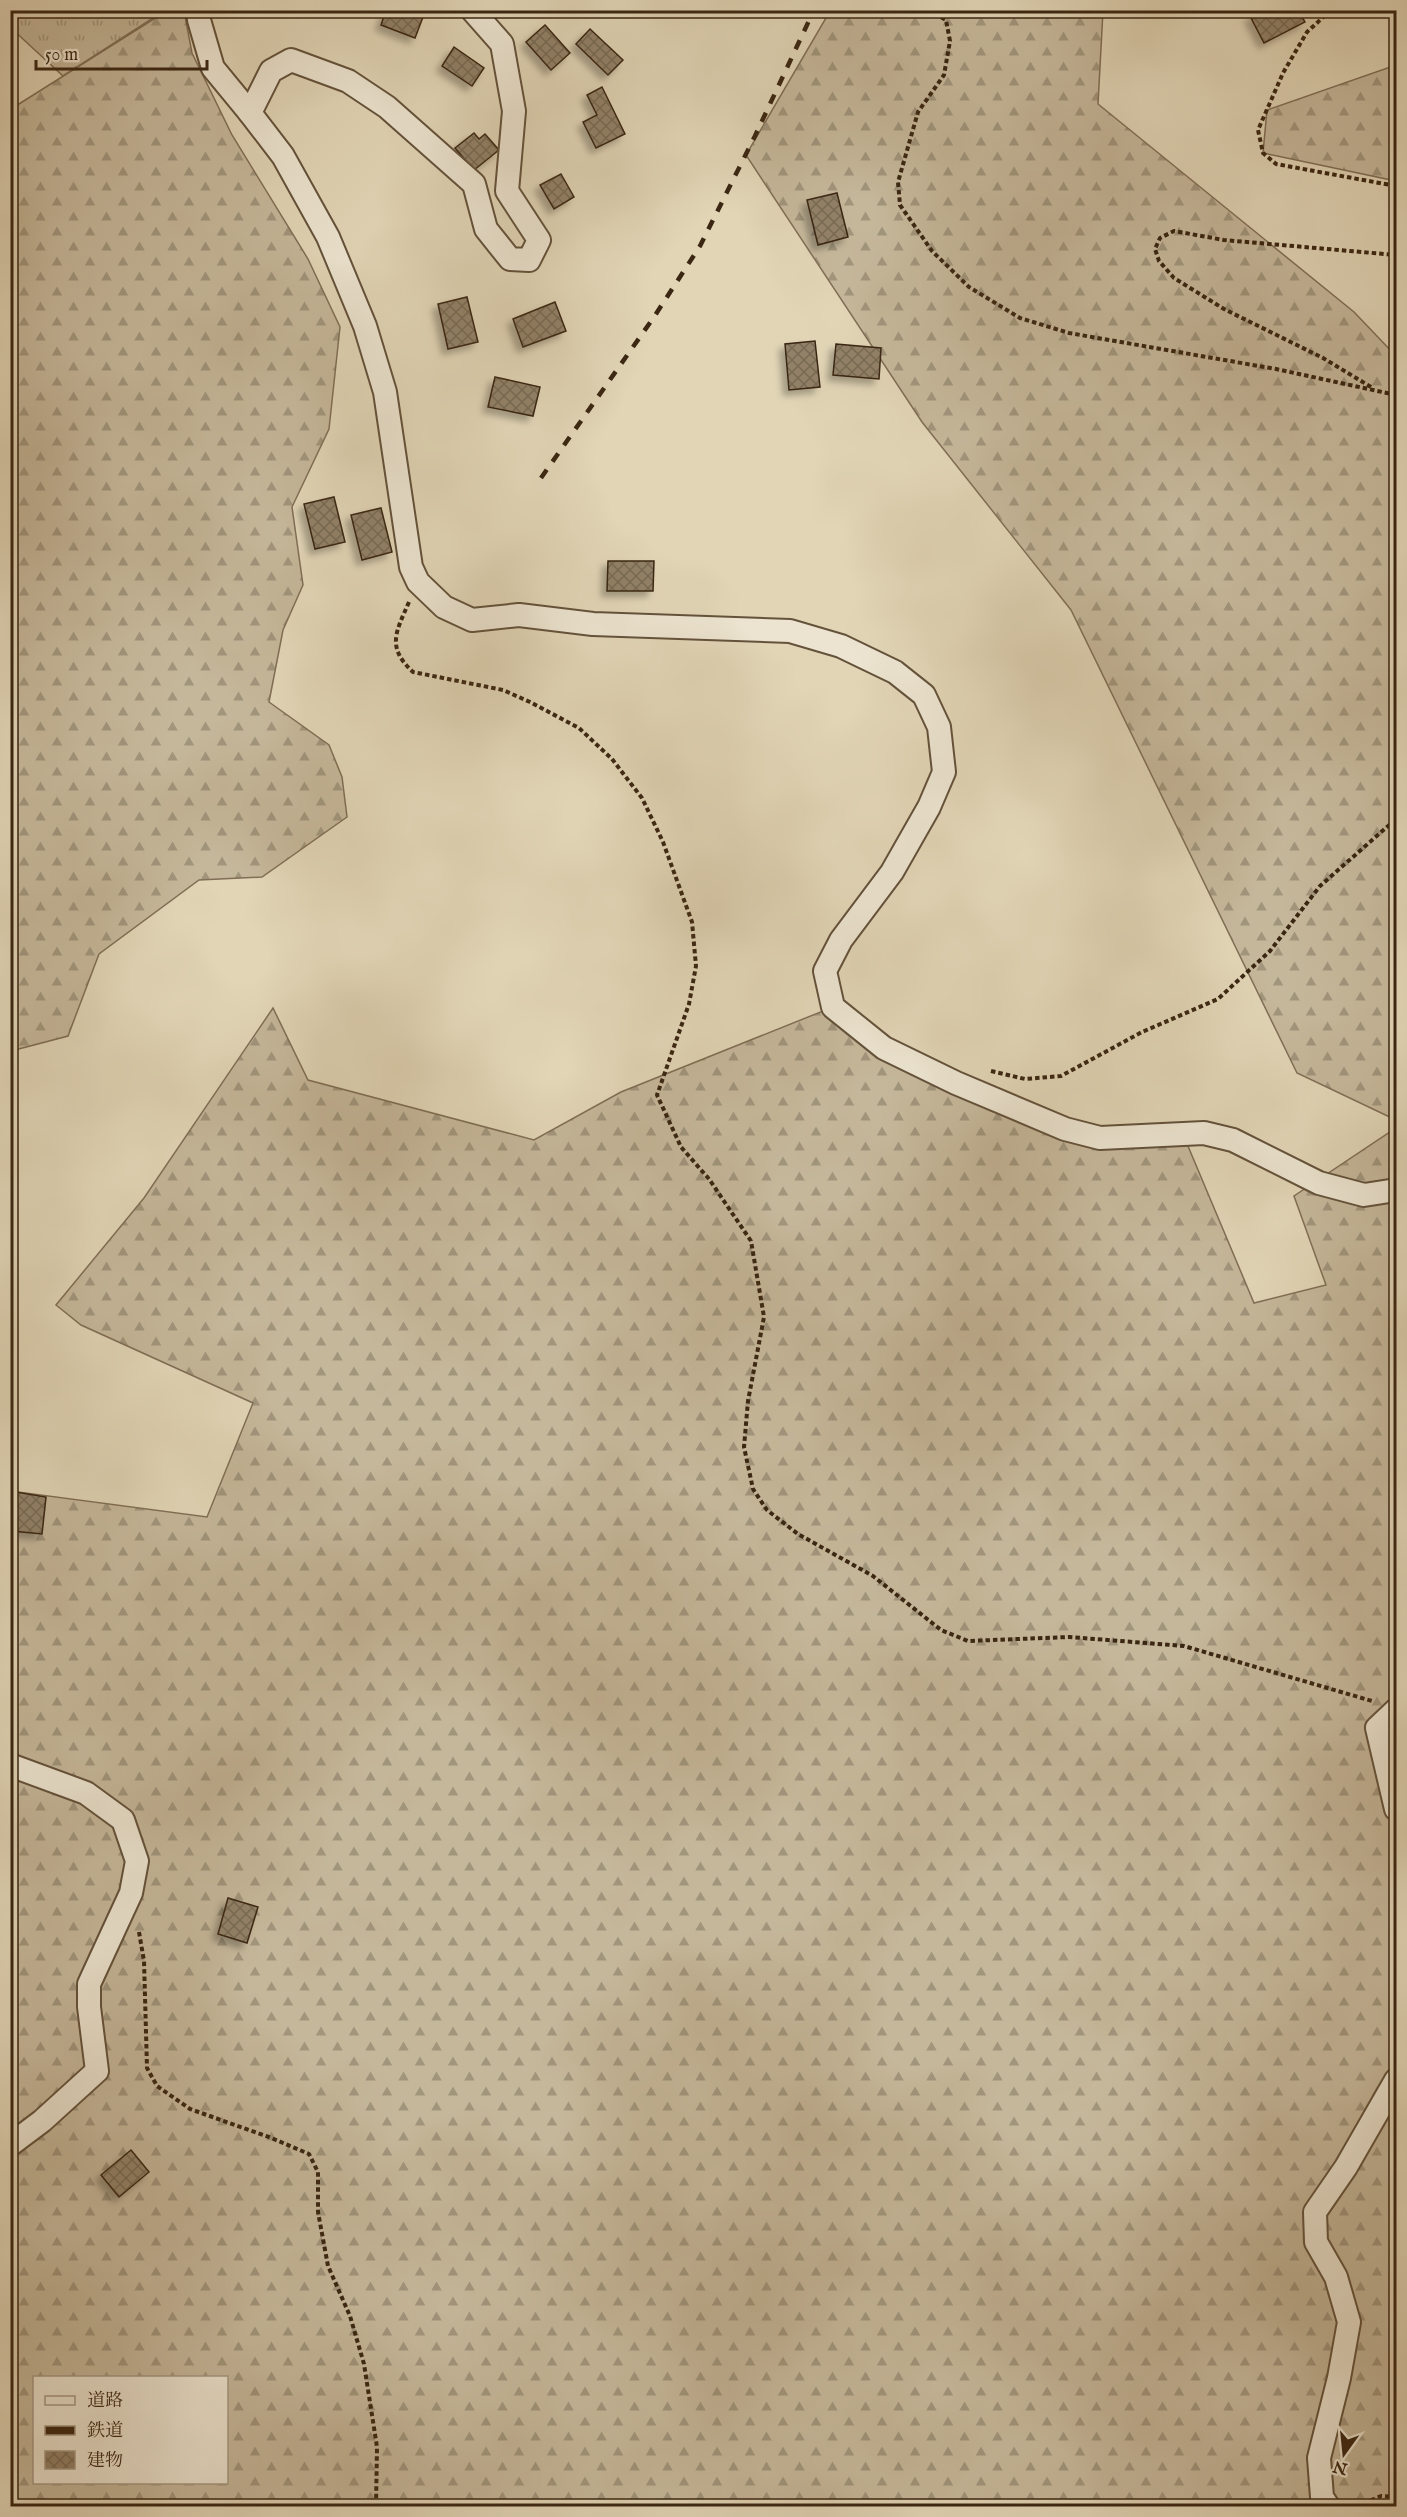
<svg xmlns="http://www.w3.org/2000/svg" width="1407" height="2517" font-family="'IM FELL English','Noto Serif JP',serif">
  <defs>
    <pattern id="grass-tufts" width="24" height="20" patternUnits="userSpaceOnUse" patternTransform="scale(1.5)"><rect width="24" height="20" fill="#c5b79a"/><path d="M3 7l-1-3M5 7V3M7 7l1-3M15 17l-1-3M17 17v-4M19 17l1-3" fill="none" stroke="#a1957c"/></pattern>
    <pattern id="forest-firs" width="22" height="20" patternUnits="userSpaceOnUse" patternTransform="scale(1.5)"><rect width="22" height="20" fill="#c5b79a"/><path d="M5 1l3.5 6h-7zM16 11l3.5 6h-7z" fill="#a1957c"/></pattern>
    <pattern id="building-cross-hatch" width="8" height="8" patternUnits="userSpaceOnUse" patternTransform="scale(1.5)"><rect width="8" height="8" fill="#918167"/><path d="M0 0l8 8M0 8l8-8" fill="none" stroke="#776953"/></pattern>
    <filter id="shadow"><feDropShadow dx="-5.5" dy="5.5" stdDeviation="3" flood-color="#0004"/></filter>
  </defs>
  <rect width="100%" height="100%" fill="#e1d5b6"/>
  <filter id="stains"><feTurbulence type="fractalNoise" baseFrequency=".00333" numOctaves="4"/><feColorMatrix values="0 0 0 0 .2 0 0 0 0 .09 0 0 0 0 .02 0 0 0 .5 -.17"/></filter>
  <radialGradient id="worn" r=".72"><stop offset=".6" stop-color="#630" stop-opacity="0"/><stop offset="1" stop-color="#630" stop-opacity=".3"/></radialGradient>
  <path fill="url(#grass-tufts)" stroke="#806e56" stroke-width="1.5" d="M10 11 11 10 164 11 63 76 11 28Z"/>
  <g fill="url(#forest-firs)" stroke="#806e56" stroke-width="1.5" fill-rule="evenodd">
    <path d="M168 10 184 11 192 53 232 135 308 259 340 327 329 429 292 507 303 585 283 630 269 702 329 745 342 777 347 817 262 877 199 880 99 954 68 1036 11 1051V109Z"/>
    <path d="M830 11H1103L1098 104 1354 312 1396 356V1120L1297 1073 1071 610 922 422 746 155Z"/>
    <path d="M1396 65V181L1263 153 1267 110Z"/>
    <path d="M833 1007 908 1065 1100 1138 1185 1139 1254 1303 1326 1285 1294 1196 1396 1128V2506H11V1491L207 1517 253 1403 81 1325 56 1305 144 1198 273 1008 308 1080 534 1140 621 1092ZM34 2378H226V2482H34Z"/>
  </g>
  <g fill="url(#building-cross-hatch)" stroke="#3a2612" stroke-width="1.5" filter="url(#shadow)">
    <path d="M386 10H407L423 17 415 38 381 25Z"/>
    <path d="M1261 10H1298L1305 22 1264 43 1250 16Z"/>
    <path d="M545 25 570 53 551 70 526 42Z"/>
    <path d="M590 29 623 60 608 75 576 44Z"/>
    <path d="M454 47 484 68 472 86 442 66Z"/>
    <path d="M602 87 625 134 596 148 583 122 597 115 587 95Z"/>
    <path d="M474 133 479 139 485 134 499 150 474 170 455 148Z"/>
    <path d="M561 174 574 197 554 209 540 185Z"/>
    <path d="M837 193 848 237 818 245 807 200Z"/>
    <path d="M467 297 478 342 448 349 438 304Z"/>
    <path d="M555 302 566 331 523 347 513 319Z"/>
    <path d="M815 341 820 387 789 390 785 344Z"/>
    <path d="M836 344 881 348 879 379 833 375Z"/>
    <path d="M495 377 540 387 533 416 488 407Z"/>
    <path d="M334 497 345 542 315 549 304 504Z"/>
    <path d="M381 508 392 552 362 560 351 515Z"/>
    <path d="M608 561H654L653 591H607Z"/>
    <path d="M10 1491 46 1497 42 1534 12 1531Z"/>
    <path d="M228 1898 258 1907 247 1943 218 1934Z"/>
    <path d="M131 2150 149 2172 119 2197 101 2175Z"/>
  </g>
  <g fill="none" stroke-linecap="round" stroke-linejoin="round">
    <defs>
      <g id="street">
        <path d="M198 10 199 20 213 68 250 113"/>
        <path d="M472 10 502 44 514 111 507 191 539 240 529 260 510 259 486 229 474 184 387 107 348 81 291 60 271 71 250 113 283 156 328 237 365 326 385 392 411 567 418 582 444 607 472 620 519 615 593 624 790 631 841 646 895 672 924 695 939 727 944 772 929 807 892 872 841 940 825 971 833 1007 884 1048 956 1083 1065 1129 1100 1138 1204 1133 1233 1140 1319 1183 1364 1195 1396 1190"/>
        <path d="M1396 1710 1377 1728 1396 1809"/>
        <path d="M10 1765 86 1793 123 1820 137 1861 131 1893 89 1984V2007L97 2071 42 2121 10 2145"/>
        <path d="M1328 2506 1322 2497 1319 2458 1339 2378 1349 2322 1336 2277 1316 2242 1315 2212 1346 2167 1396 2080"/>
      </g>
    </defs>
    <use href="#street" stroke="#64523b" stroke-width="26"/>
    <g stroke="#3a2612" stroke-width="4" stroke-dasharray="4.5 3" stroke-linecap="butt">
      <path d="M928 10 946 20 950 41 944 75 918 112 898 182 900 205 932 251 969 287 1020 318 1069 333 1276 369 1396 395"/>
      <path d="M1331 10 1307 32 1283 73 1258 130 1263 153 1276 164 1396 186"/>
      <path d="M1371 387 1323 358 1224 309 1174 278 1159 261 1155 249 1160 238 1174 231 1224 240 1396 255"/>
      <path d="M409 602C396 632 386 647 413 672L503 690 530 702 579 728 612 759 642 798 663 842 692 922 696 966 689 1004 657 1095 681 1147 709 1179 751 1241 764 1317 748 1401 744 1447 753 1489 767 1510 798 1534 873 1576 941 1630 968 1641 1069 1637 1184 1646 1372 1701"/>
      <path d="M991 1071 1025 1079 1061 1076 1142 1032 1218 999 1270 951 1320 886 1396 819"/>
      <path d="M139 1932 144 1961 147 2068 157 2086 190 2109 269 2137 309 2154 318 2172V2212L328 2266 350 2316 364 2364 377 2447 376 2506"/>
      <path d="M1357 2506 1381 2496 1396 2497"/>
    </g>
    <use href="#street" stroke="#ece4d0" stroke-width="22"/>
    <path stroke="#3a2612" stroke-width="4.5" stroke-dasharray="10 10" stroke-linecap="butt" d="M541 478 654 317 700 246 755 136 814 10"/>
  </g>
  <rect width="1407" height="2517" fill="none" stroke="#e1d5b6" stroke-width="36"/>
  <rect x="12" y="12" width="1383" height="2493" fill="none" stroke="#3a2612" stroke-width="3"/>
  <rect x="18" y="18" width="1371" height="2481" fill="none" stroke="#3a2612" stroke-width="1.5"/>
  <rect x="33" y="2376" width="195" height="108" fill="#ece4d0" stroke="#a59884" stroke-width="1.5"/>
  <rect x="45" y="2396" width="30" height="9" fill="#ece4d0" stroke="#a59884" stroke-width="1.5"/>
  <text x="87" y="2406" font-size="18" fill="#3a2612">道路</text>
  <rect x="45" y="2426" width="30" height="9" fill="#3a2612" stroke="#a59884" stroke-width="1.5"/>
  <text x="87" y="2436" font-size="18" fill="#3a2612">鉄道</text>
  <rect x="45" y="2451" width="30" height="18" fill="url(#building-cross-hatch)" stroke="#a59884" stroke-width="1.5"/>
  <text x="87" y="2466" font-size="18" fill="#3a2612">建物</text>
  <g transform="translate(1344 2454) rotate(195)" stroke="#ece4d0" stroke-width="4.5" paint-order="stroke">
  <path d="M0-4.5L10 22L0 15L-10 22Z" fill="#3a2612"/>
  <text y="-9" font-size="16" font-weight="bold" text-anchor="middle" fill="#3a2612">N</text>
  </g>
  <path d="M36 60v9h171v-9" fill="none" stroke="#3a2612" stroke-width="3"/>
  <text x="45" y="60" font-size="18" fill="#3a2612" stroke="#ece4d0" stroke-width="4.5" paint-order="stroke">50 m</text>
  <rect width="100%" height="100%" filter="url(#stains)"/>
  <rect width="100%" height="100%" fill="url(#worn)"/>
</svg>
